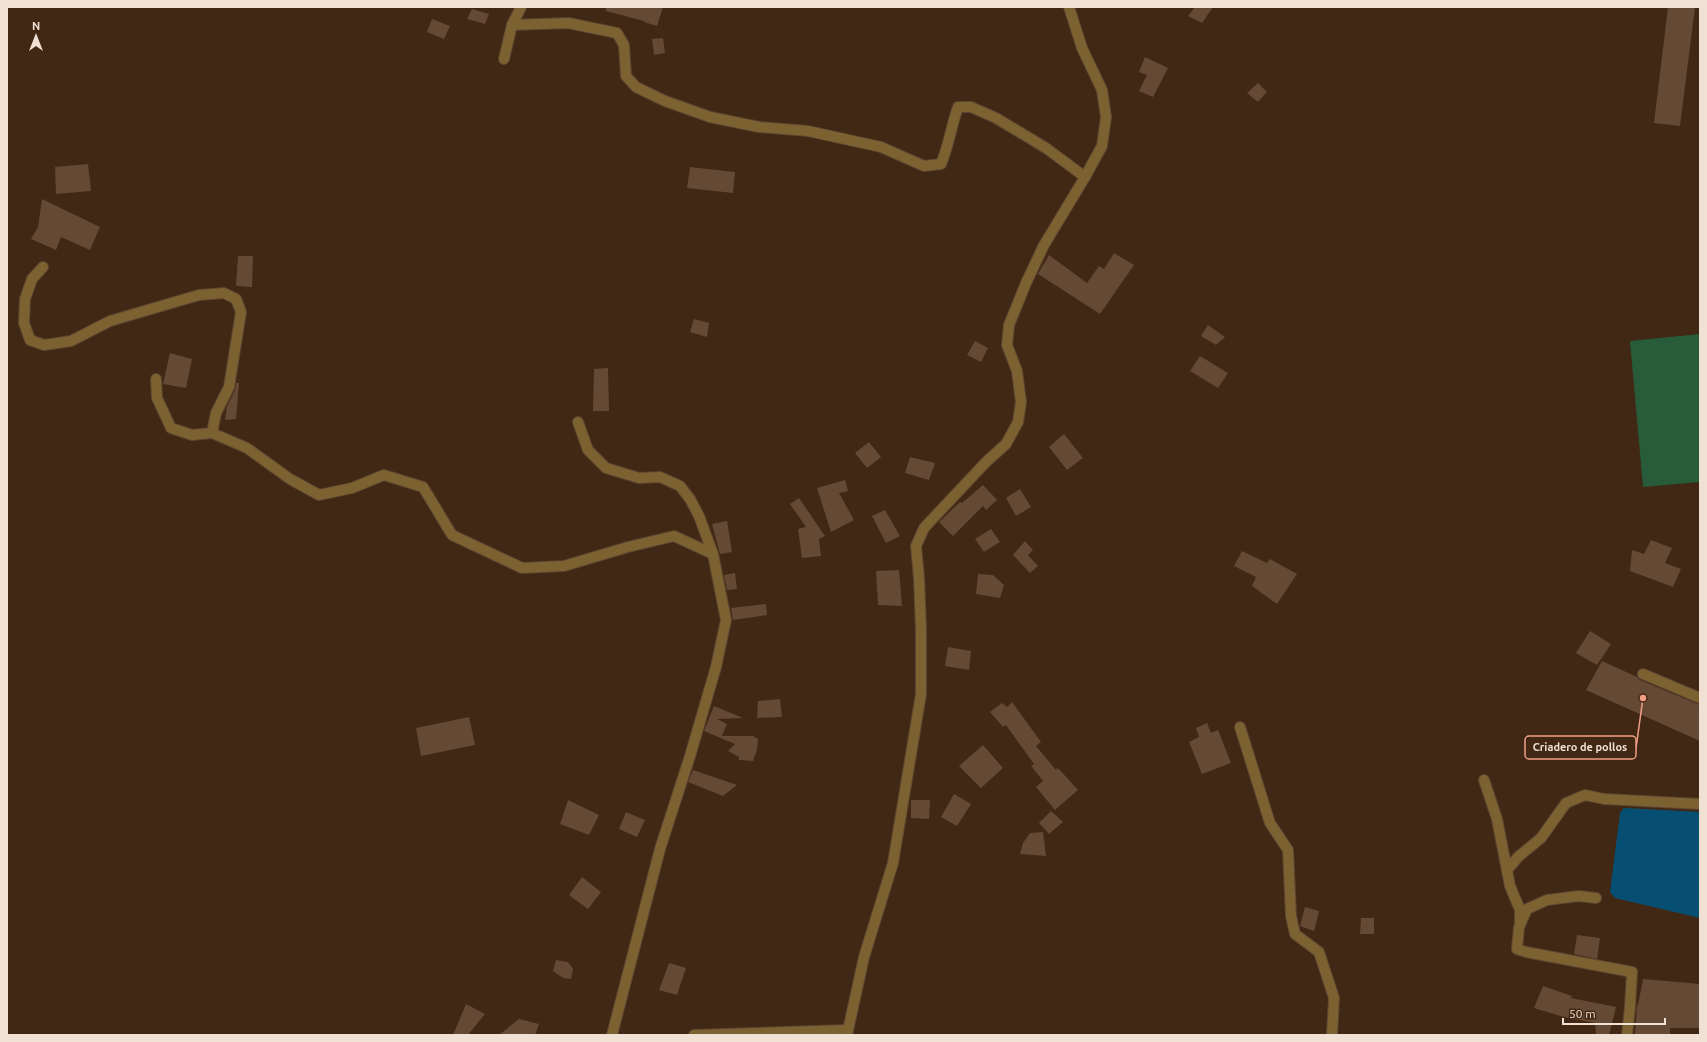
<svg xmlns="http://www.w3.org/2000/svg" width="1707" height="1042" font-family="Ubuntu,sans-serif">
  <rect width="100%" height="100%" fill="#412814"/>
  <path fill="#275b3a" d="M1700 334V482L1643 487 1630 341Z"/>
  <path fill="#064f72" d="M1624 808 1700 812V918L1615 898 1610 892 1620 813Z"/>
  <g fill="#644934">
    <path d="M606 7H663L657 26 644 22V21L606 11Z"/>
    <path d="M1195 7H1213L1202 23 1188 16Z"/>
    <path d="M1668 7H1695L1680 126 1654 123Z"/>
    <path d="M472 9 489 14 485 24 467 19Z"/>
    <path d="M432 19 450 26 444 39 427 32Z"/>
    <path d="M663 38 665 53 654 55 652 39Z"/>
    <path d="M1145 57 1168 68 1153 97 1139 91 1147 75 1139 72Z"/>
    <path d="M1258 83 1267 92 1258 102 1247 93Z"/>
    <path d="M88 164 91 191 56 194 55 167Z"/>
    <path d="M690 167 735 172 733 193 687 188Z"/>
    <path d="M42 199 100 227 90 250 61 237 56 250 31 239 38 227Z"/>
    <path d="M1114 253 1134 265 1100 314 1038 274 1049 255 1087 283 1099 266 1104 269Z"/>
    <path d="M238 256H253L252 287 236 286Z"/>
    <path d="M694 319 709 323 707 337 690 332Z"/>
    <path d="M1208 325 1225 337 1216 345 1201 336Z"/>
    <path d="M975 341 988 348 981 362 967 355Z"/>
    <path d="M170 353 192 359 186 388 163 384Z"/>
    <path d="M1200 356 1228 373 1218 388 1190 371Z"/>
    <path d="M608 368 609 411H593L594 369Z"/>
    <path d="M236 383H239L236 419 225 420 227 406 235 390Z"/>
    <path d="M1064 434 1083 458 1067 470 1049 447Z"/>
    <path d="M869 442 881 457 867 468 855 453Z"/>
    <path d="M910 457 935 463 929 480 905 473Z"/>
    <path d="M845 480 848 491 839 493 854 520 831 532 817 488Z"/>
    <path d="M983 485 997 500 986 510 983 506 953 536 939 522 960 502 962 503Z"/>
    <path d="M1020 489 1031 507 1016 516 1006 498Z"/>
    <path d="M799 498 825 536 819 539 821 556 802 558 798 529 806 527 790 504Z"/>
    <path d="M885 510 900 536 886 543 872 516Z"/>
    <path d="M727 521 732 552 720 554 712 524Z"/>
    <path d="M991 529 1000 542 984 552 975 539Z"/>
    <path d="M1651 540 1672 548 1665 563 1681 569 1673 587 1630 571 1632 550 1644 554Z"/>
    <path d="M1025 541 1033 550 1028 555 1038 566 1030 573 1013 555Z"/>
    <path d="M1242 551 1267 563 1270 559 1297 574 1277 604 1252 586 1256 577 1234 566Z"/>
    <path d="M899 570 902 606 878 605 876 571Z"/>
    <path d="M735 573 737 589 727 590 724 575Z"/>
    <path d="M978 574 993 575 1004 585 1000 598 976 594Z"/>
    <path d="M766 604 767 615 733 620 731 608Z"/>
    <path d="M1590 631 1611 644 1597 665 1576 653Z"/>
    <path d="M948 647 971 651 969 670 945 666Z"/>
    <path d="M1602 661 1637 677 1640 680 1700 705V741L1586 690Z"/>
    <path d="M780 699 782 717 757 718 758 701Z"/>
    <path d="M1012 702 1041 742 1036 746 1056 770 1058 768 1078 790 1055 810 1036 787 1043 781 1031 766 1034 764 1006 725 1003 727 990 712 1002 703 1007 707Z"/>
    <path d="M714 706 743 718 717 719 727 724 722 736H753L758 739 757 750 753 761 739 760V757L728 751 735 744 704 731Z"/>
    <path d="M469 717 475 745 421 756 416 728Z"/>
    <path d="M1207 723 1211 733 1218 730 1231 763 1202 774 1189 742 1199 737 1196 728Z"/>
    <path d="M983 745 1003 768 981 788 959 766Z"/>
    <path d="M693 770 737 785 723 796 688 782Z"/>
    <path d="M954 794 971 804 957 826 941 817Z"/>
    <path d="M568 800 599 815 589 835 560 824Z"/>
    <path d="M911 800H930L929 819 911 818Z"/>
    <path d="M1051 811 1063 822 1049 834 1039 823Z"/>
    <path d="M626 812 645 820 637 837 619 829Z"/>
    <path d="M1043 832 1046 856 1020 854 1023 843 1030 833Z"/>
    <path d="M582 877 601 892 588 909 569 895Z"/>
    <path d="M1305 907 1319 911 1314 931 1300 926Z"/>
    <path d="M1361 918H1374V934H1360Z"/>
    <path d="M1577 935 1600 938 1597 959 1574 954Z"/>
    <path d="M556 960 568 962 573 969 571 979 563 978 553 971Z"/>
    <path d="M669 963 686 968 677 995 659 990Z"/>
    <path d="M1643 979 1700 984V1028H1670V1035H1635L1637 1005H1638Z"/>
    <path d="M1543 986 1572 996 1571 998 1616 1007 1609 1035H1596L1595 1023 1564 1017 1534 1008Z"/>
    <path d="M466 1004 485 1014 468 1035H453Z"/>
    <path d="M519 1019 539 1024 535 1035H499Z"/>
  </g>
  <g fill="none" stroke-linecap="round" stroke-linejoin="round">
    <defs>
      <g id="minor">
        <path d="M512 25 568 23 617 33 624 45 626 76 636 87 665 101 710 117 759 127 808 131 881 147 924 166 941 164C949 145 951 127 958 107H971L996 118 1046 148 1085 177"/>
        <path d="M504 59 512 25 521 7"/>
        <path d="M43 267 32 279 25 299 24 323 30 340 44 345 71 341 110 321 199 295 224 293 236 299 241 312 229 387 216 413 212 433 192 435 171 428 157 398 156 379"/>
        <path d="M578 422 588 450 606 468 639 478 660 477 680 486 690 499 699 516 713 554 726 620 716 667 690 756 660 849 612 1035"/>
        <path d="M212 433 247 448 290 479 319 495 352 488 384 475 423 487 452 535 522 568 564 566 628 547 674 536 713 554"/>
        <path d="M1643 674 1700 698"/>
        <path d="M1240 727 1270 823 1288 850 1291 916 1295 934 1319 952 1334 998 1332 1035"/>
        <path d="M1484 780 1497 819 1510 886 1520 910V921"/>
        <path d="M1507 870 1518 857 1541 838 1566 803 1585 795 1604 799 1700 804"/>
        <path d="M1596 898 1579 896 1547 900 1527 909 1519 927 1517 949 1526 952 1632 972 1630 1007 1627 1035"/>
        <path d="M694 1035 847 1030"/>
        <path d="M847 1035 864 957 893 863 921 694V629L919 578 916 546 924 528 986 462 1006 444 1018 422 1021 402 1017 371 1007 345 1009 325 1026 283 1044 245 1085 177 1102 146 1106 117 1102 90 1082 48 1069 7"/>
      </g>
    </defs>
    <use href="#minor" stroke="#5d4533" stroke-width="12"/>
    <use href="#minor" stroke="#7c6230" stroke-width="10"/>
  </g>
  <path fill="none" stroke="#f39f86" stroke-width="1.5" d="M1643 698L1636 748"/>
  <circle fill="#f39f86" stroke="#412814" stroke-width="1.5" cx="1643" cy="698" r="4"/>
  <rect fill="#412814" stroke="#f39f86" stroke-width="1.5" x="1525" y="736" width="111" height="23" rx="4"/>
  <g font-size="11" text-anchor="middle" font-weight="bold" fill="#f1e0d4">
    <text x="1580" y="751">Criadero de pollos</text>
  </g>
  <rect width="1707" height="1042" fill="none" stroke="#f1e0d4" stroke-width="16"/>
  <g transform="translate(36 36)" stroke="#412814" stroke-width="3" paint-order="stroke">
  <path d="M0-3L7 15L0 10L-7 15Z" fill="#f1e0d4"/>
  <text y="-6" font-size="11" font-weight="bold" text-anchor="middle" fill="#f1e0d4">N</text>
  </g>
  <path d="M1563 1018v6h102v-6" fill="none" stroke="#f1e0d4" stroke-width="2"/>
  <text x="1569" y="1018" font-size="12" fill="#f1e0d4" stroke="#412814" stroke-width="3" paint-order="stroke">50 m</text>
</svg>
